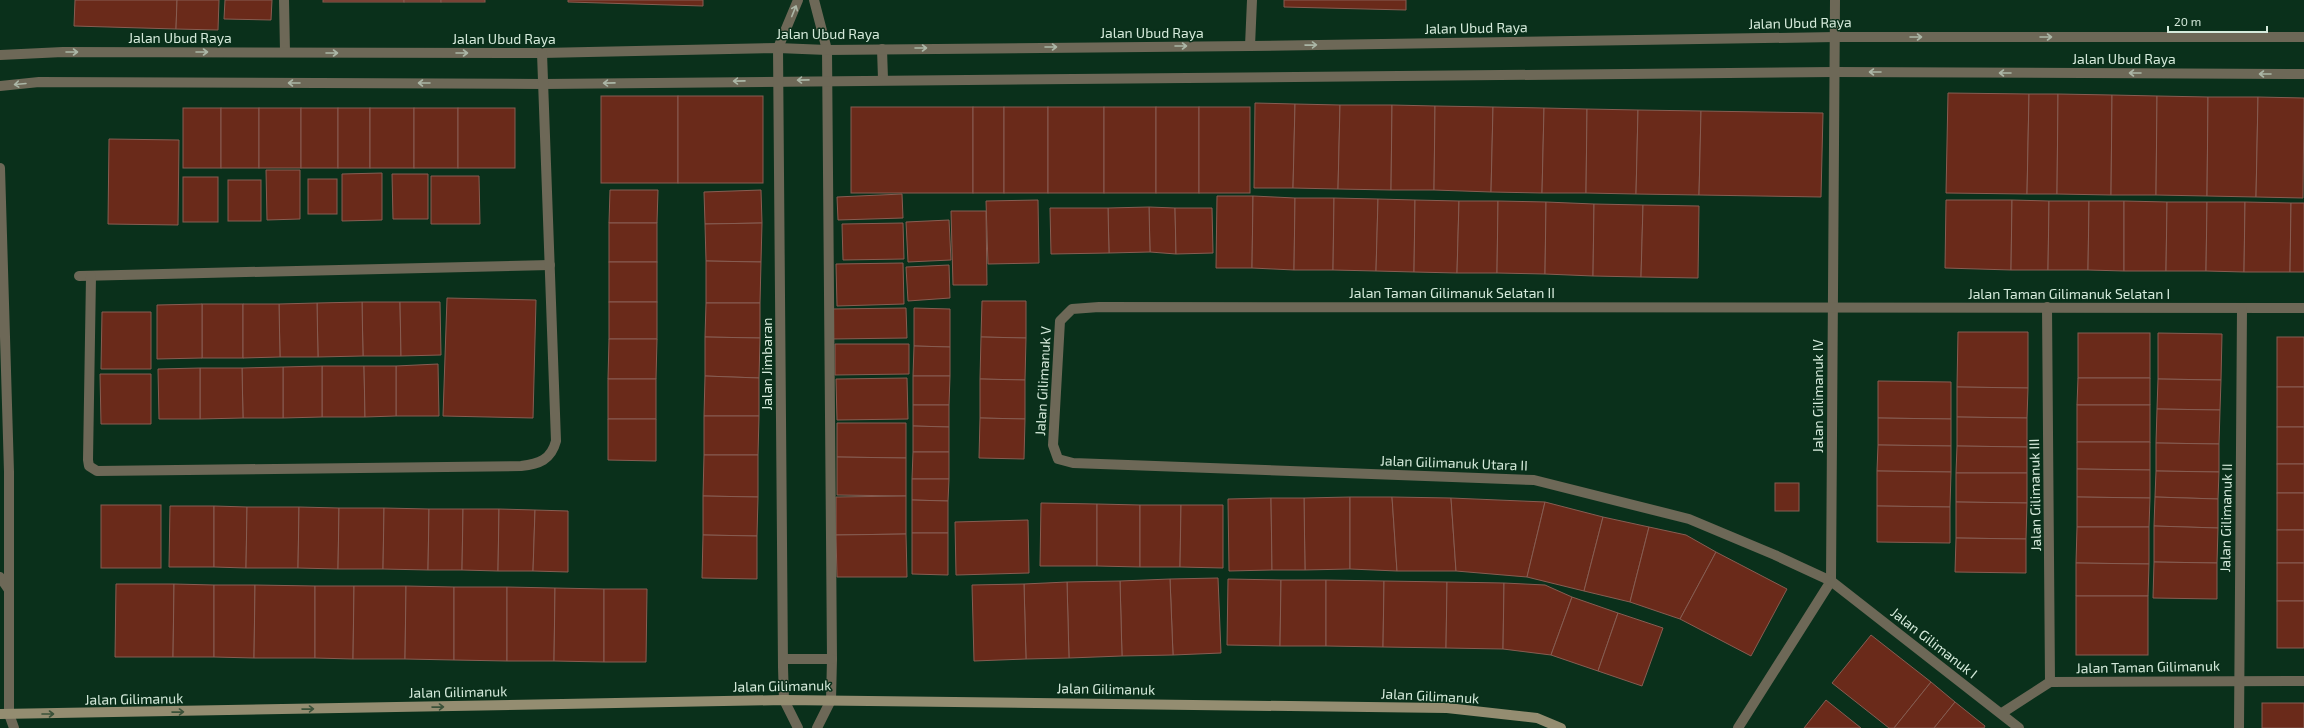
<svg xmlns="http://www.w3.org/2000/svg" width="2304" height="728" font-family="'Exo 2',sans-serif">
  <rect width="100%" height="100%" fill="#0a301b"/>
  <g fill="#6a2a1a" stroke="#875d52">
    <path d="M75 0H177L176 29 74 26Z"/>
    <path d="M177 0H219L218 30 176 29Z"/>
    <path d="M225 0H272L271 20 224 19Z"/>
    <rect x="323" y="0" width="81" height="2"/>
    <rect x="404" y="0" width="37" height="2"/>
    <rect x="441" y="0" width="44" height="2"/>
    <path d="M568 0H703V6L568 2Z"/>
    <path d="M1284 0H1406V10L1284 7Z"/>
    <path d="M1948 93 2029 94 2027 194 1946 193Z"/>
    <path d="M2029 94H2058L2057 194H2027Z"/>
    <path d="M2058 94 2112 95 2111 195 2057 194Z"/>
    <path d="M2112 95 2157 96 2156 195H2111Z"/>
    <rect x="601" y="96" width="77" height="87"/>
    <rect x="678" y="96" width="85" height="87"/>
    <path d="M2157 96 2208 97 2207 196 2156 195Z"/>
    <path d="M2208 97H2258L2256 197 2207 196Z"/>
    <path d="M2258 97 2304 98 2303 198 2256 197Z"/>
    <path d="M1255 103 1295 104 1293 188H1254Z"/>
    <path d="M1295 104 1340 105 1338 189 1293 188Z"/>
    <path d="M1340 105H1392L1391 190 1338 189Z"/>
    <path d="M1392 105 1435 106 1434 190H1391Z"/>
    <path d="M1435 106 1493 107 1491 192 1434 190Z"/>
    <rect x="851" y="107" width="122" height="86"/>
    <rect x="973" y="107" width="31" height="86"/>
    <rect x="1004" y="107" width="44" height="86"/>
    <rect x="1048" y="107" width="56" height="86"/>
    <rect x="1104" y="107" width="52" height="86"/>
    <rect x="1156" y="107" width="43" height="86"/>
    <rect x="1199" y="107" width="51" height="86"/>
    <path d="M1493 107 1544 108 1542 193 1491 192Z"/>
    <rect x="183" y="108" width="38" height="60"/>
    <rect x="221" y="108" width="38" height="60"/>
    <rect x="259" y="108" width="42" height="60"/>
    <rect x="301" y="108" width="37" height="60"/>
    <rect x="338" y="108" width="32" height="60"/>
    <rect x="370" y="108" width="44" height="60"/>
    <rect x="414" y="108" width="44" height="60"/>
    <rect x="458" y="108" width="57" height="60"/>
    <path d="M1544 108 1587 109 1586 193H1542Z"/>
    <path d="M1587 109 1638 110 1636 194 1586 193Z"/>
    <path d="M1638 110 1701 111 1699 195 1636 194Z"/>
    <path d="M1701 111 1823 113 1821 197 1699 195Z"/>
    <path d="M109 139 179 140 178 225 108 224Z"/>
    <path d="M266 170H300V219L267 220Z"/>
    <path d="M382 173V220L342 221V174Z"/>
    <path d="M392 174H428V219H393Z"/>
    <path d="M431 176H479L480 224H431Z"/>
    <rect x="183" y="177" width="35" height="45"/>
    <rect x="308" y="179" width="29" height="35"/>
    <rect x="228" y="180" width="33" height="41"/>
    <path d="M610 190H658L657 223H609Z"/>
    <path d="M761 190 762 223 705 224 704 192Z"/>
    <path d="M902 194 903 218 838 220 837 197Z"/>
    <path d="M1217 196H1253L1252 268H1216Z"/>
    <path d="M1253 196 1295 198 1294 270 1252 268Z"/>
    <path d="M1295 198H1334L1333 270H1294Z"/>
    <path d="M1334 198 1378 199 1376 271 1333 270Z"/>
    <path d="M1378 199 1415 200 1414 272 1376 271Z"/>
    <path d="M1038 200 1039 263 988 264 986 201Z"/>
    <path d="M1415 200 1459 201 1457 273 1414 272Z"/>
    <path d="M1946 200H2012L2011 270 1945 268Z"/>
    <path d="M2012 200 2049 201 2048 270H2011Z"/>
    <path d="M1459 201H1498L1497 273H1457Z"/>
    <path d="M1498 201 1546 202 1545 274 1497 273Z"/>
    <path d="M2049 201H2089L2088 270H2048Z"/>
    <path d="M2089 201H2124V271L2088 270Z"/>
    <path d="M2124 201 2167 202 2166 271H2124Z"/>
    <path d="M1546 202 1594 204 1593 276 1545 274Z"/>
    <path d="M2167 202H2207L2206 271H2166Z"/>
    <path d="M2207 202H2245L2244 272 2206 271Z"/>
    <path d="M2245 202 2291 203 2290 272H2244Z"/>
    <path d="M2291 203H2304V272H2290Z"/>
    <path d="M1594 204 1643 205 1641 277 1593 276Z"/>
    <path d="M1643 205 1699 206 1698 278 1641 277Z"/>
    <path d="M1149 207 1175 208 1176 254 1150 252Z"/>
    <path d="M1149 207 1150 252 1109 253 1108 208Z"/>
    <path d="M1050 208H1108L1109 253 1051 254Z"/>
    <path d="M1175 208H1212L1213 253 1176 254Z"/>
    <path d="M951 211H986L987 285H953Z"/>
    <path d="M949 220 951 260 908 262 906 222Z"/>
    <rect x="609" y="223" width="48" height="39"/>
    <path d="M762 223 761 262 706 261 705 224Z"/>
    <path d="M903 223 904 259 843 260 842 224Z"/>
    <path d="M706 261 761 262 760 303H706Z"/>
    <rect x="609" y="262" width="48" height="40"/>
    <path d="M903 263 904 304 837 306 836 264Z"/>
    <path d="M949 265 950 298 908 301 906 267Z"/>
    <path d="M447 298 536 300 533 418 443 416Z"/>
    <path d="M982 301H1026V338L981 337Z"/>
    <path d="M362 302H400L401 356H363Z"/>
    <path d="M362 302 363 356 318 357 317 303Z"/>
    <path d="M400 302H440L441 355 401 356Z"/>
    <rect x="609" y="302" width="48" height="37"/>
    <path d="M317 303 318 357H280L279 304Z"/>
    <path d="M706 303H760V338L705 337Z"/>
    <rect x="202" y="304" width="41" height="54"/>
    <path d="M202 304V358L157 359V305Z"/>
    <path d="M243 304H279L280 357 243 358Z"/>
    <path d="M906 308 907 338 831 339V309Z"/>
    <path d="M914 308 950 309V347L914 346Z"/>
    <path d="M102 312H151V369H101Z"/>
    <path d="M1958 332H2028V388L1957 387Z"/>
    <rect x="2078" y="333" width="72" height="45"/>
    <path d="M2158 333 2222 334 2221 380 2158 379Z"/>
    <path d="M705 337 760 338 759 378 705 376Z"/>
    <path d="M981 337 1026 338 1025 380 980 379Z"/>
    <rect x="2277" y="337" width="27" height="50"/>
    <path d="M609 339H657L656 379H608Z"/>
    <path d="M835 344H909V374L835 375Z"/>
    <path d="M914 346 950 347V376H913Z"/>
    <path d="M438 364 439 416H396V366Z"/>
    <path d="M322 366H364L365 417H322Z"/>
    <path d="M322 366V417L283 418V367Z"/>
    <path d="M364 366H396V416L365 417Z"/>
    <path d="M283 367V418H243L242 368Z"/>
    <path d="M200 368H242L243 418 200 419Z"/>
    <path d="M200 368V419H159L158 369Z"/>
    <path d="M100 374H151V424H101Z"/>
    <path d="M705 376 759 378V416H704Z"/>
    <path d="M913 376H950L949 405H913Z"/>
    <path d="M907 378 908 419 837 420 836 379Z"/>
    <path d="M2078 378H2150V405H2077Z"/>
    <rect x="608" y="379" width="48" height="40"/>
    <path d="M980 379 1025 380V419L980 418Z"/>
    <path d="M2158 379 2221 380 2220 410 2157 409Z"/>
    <path d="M1878 381 1951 382V419L1878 418Z"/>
    <path d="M1957 387 2028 388 2027 418 1957 417Z"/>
    <rect x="2277" y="387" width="27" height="40"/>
    <path d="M913 405H949V427L913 426Z"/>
    <rect x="2077" y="405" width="73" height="37"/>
    <path d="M2157 409 2220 410 2219 444 2156 443Z"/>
    <path d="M704 416H759L758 455H704Z"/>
    <path d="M1957 417 2027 418V447L1957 446Z"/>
    <path d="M980 418 1025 419 1024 459 979 458Z"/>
    <path d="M1878 418 1951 419V446L1878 445Z"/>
    <path d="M608 419H656V461L608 460Z"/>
    <path d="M837 423H906V458L837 457Z"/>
    <path d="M913 426 949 427V452H913Z"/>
    <rect x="2277" y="427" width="27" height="37"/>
    <path d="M2077 442H2150V470L2077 469Z"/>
    <path d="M2156 443 2219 444V472L2156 471Z"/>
    <path d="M1878 445 1951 446V472L1877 471Z"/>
    <path d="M1957 446 2027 447V473H1956Z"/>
    <path d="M913 452H949V479H912Z"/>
    <path d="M704 455H758V497L703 496Z"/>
    <path d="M837 457 906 458V496L837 495Z"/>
    <rect x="2277" y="464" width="27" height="29"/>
    <path d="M2077 469 2150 470V498L2077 497Z"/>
    <path d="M1877 471 1951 472 1950 507 1877 506Z"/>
    <path d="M2156 471 2219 472 2218 499 2155 497Z"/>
    <path d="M1956 473H2027V503L1956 502Z"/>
    <path d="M912 479H949L948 501 912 500Z"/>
    <rect x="1775" y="483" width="24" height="28"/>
    <rect x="2277" y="493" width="27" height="37"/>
    <path d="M703 496 758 497 757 536 703 535Z"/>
    <path d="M906 496V534L836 535V497Z"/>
    <path d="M1350 497V569L1305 570 1304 498Z"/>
    <path d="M1350 497H1392L1397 571 1350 569Z"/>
    <path d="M1392 497 1451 498 1456 571H1397Z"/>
    <path d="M2077 497 2150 498 2149 527H2077Z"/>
    <path d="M2155 497 2218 499V528L2154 526Z"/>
    <path d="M1271 498 1272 570 1229 571 1228 499Z"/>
    <path d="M1271 498H1304L1305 570H1272Z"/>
    <path d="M1451 498 1545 502 1527 577 1456 571Z"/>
    <path d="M912 500 948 501V533H912Z"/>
    <path d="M1545 502 1603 517 1584 591 1527 577Z"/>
    <path d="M1956 502 2027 503 2026 539 1956 538Z"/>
    <path d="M1041 503 1097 504V566H1040Z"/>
    <path d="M1097 504 1140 505V567L1097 566Z"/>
    <rect x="101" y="505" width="60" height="63"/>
    <path d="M1140 505H1181L1180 567H1140Z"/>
    <path d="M1181 505H1223V568L1180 567Z"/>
    <path d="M170 506H214V567H169Z"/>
    <path d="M214 506 247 507 246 568 214 567Z"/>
    <path d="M1877 506 1950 507V543L1877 542Z"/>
    <path d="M247 507H299L298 568H246Z"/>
    <path d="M299 507 339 508 338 569 298 568Z"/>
    <path d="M339 508H384L383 569H338Z"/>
    <path d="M384 508 429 509 428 570 383 569Z"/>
    <path d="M429 509H463L462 570H428Z"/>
    <path d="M463 509H499L498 571 462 570Z"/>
    <path d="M499 509 535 510 533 571H498Z"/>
    <path d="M535 510 568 511V572L533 571Z"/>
    <path d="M1603 517 1649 527 1630 602 1584 591Z"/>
    <path d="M1028 520 1029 573 956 575 955 522Z"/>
    <path d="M2154 526 2218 528 2217 563 2154 562Z"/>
    <path d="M1649 527 1686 535 1716 552 1680 619 1630 602Z"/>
    <path d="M2077 527H2149V564L2076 563Z"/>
    <rect x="2277" y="530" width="27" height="33"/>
    <path d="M912 533H948V575L912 574Z"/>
    <path d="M906 534 907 577H837L836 535Z"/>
    <path d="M703 535 757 536V579L702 578Z"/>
    <path d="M1956 538 2026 539V573L1955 572Z"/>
    <path d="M1716 552 1787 589 1751 656 1680 619Z"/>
    <path d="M2154 562 2217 563V599L2153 598Z"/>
    <path d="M2076 563 2149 564 2148 596H2076Z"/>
    <rect x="2277" y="563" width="27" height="38"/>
    <path d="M1218 578 1221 653 1173 655 1170 579Z"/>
    <path d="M1170 579 1173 655 1122 656 1120 581Z"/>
    <path d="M1228 579 1281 580 1280 646 1227 645Z"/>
    <path d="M1281 580H1326V646H1280Z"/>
    <path d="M1326 580 1384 581 1383 647 1326 646Z"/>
    <path d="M1120 581 1122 656 1069 658 1067 582Z"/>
    <path d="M1384 581 1447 582 1446 648 1383 647Z"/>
    <path d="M1067 582 1069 658 1026 659 1024 584Z"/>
    <path d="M1447 582 1504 583 1503 649 1446 648Z"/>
    <path d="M1504 583 1545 585 1572 597 1551 655 1503 649Z"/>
    <path d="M116 584H174L173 657H115Z"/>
    <path d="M174 584 214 585V657H173Z"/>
    <path d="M1024 584 1026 659 974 661 972 585Z"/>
    <path d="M214 585H255L254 658 214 657Z"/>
    <path d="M255 585 315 586V658H254Z"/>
    <path d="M315 586H354L353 659 315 658Z"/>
    <path d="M354 586H406L405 659H353Z"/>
    <path d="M406 586 454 587V660L405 659Z"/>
    <path d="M454 587H507V661L454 660Z"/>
    <path d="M507 587 555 588 554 661H507Z"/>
    <path d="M555 588 604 589V662L554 661Z"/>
    <path d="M604 589H647L646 662H604Z"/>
    <rect x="2076" y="596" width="72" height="59"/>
    <path d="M1572 597 1618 613 1598 671 1551 655Z"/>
    <rect x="2277" y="601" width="27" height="47"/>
    <path d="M1618 613 1663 628 1642 686 1598 671Z"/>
    <path d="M1871 635 1931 682 1894 728H1889L1832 683Z"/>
    <path d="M1931 682 1955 702 1934 728H1894Z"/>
    <path d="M1826 700 1861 728H1804Z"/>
    <path d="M1955 702 1985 726 1984 728H1934Z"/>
    <rect x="2262" y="703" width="42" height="25"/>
  </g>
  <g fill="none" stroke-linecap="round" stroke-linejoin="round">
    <path stroke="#6d6857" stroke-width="10" d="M0 577 9 590"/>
    <g stroke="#6d6857" stroke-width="10">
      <path d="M284 0 285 52"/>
      <path d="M814 0 827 50 832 659 831 700 817 728"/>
      <path d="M1250 46 1252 0"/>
      <path d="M882 49 883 79"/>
      <path d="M0 55 63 52 542 53 778 48 827 50 1250 46 1835 37H2304"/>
      <path d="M0 86 39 82 543 84 1834 72 2304 74"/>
      <path d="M0 168 9 472V714L14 728"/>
      <path d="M79 276 550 265"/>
      <path d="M91 276 88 460 89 466 97 471 521 466C539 464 551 460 556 441L542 53"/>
      <path d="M2047 307 2050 682"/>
      <path d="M783 659H832"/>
      <path d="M2002 713 2050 682 2304 681"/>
      <path d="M798 728 784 700 783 667 778 48 798 0"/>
      <path d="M1738 728 1831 581 1835 0"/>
      <path d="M2019 728 1831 581 1775 555 1689 519 1534 480 1073 463 1058 459 1053 445 1060 321 1072 309 1099 307 2304 308"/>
      <path d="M2239 728 2242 308"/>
    </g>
    <path stroke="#948d71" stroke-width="10" d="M0 714 784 700 1447 708 1537 718 1561 728"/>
  </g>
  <defs><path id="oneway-shaft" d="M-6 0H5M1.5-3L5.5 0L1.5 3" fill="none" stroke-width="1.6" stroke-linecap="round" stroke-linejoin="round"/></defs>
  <g stroke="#abb6a6">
    <use href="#oneway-shaft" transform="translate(794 11) rotate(-68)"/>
    <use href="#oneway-shaft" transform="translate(1916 37)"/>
    <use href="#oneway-shaft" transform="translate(2046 37)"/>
    <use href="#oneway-shaft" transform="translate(1311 45) rotate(-1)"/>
    <use href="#oneway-shaft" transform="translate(1181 46)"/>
    <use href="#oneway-shaft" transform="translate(1051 47)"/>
    <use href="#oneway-shaft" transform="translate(921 48)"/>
    <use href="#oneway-shaft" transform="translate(72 52)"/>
    <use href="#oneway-shaft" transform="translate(202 52)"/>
    <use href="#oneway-shaft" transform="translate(332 53)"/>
    <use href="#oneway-shaft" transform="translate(462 53)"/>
    <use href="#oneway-shaft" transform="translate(1875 72) rotate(-180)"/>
    <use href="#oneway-shaft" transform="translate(2005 73) rotate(-180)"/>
    <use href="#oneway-shaft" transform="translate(2135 73) rotate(-180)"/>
    <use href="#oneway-shaft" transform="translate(2265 74) rotate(-180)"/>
    <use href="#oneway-shaft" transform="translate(803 80) rotate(179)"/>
    <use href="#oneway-shaft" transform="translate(739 81) rotate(179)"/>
    <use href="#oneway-shaft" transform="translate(294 83) rotate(-180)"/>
    <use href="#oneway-shaft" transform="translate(424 83) rotate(-180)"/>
    <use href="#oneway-shaft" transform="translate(609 83) rotate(179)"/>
    <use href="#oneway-shaft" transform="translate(20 84) rotate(175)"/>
  </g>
  <g stroke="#3a5139">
    <use href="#oneway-shaft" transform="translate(438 707) rotate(-1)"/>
    <use href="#oneway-shaft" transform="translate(308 709) rotate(-1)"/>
    <use href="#oneway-shaft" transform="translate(178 712) rotate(-1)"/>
    <use href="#oneway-shaft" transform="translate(48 714)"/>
  </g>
  <g text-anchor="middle" stroke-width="3" stroke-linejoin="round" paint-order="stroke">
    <g font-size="14" fill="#d5eadb" stroke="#0a301b">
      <text transform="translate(1800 23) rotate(-1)" y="5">Jalan Ubud Raya</text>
      <text transform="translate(1476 28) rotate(-1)" y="5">Jalan Ubud Raya</text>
      <text x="1152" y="38">Jalan Ubud Raya</text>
      <text x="828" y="39">Jalan Ubud Raya</text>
      <text x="180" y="43">Jalan Ubud Raya</text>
      <text x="504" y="44">Jalan Ubud Raya</text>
      <text x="2124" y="64">Jalan Ubud Raya</text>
      <text x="1452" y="298">Jalan Taman Gilimanuk Selatan II</text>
      <text x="2069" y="299">Jalan Taman Gilimanuk Selatan I</text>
      <text transform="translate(767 364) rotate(-90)" y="5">Jalan Jimbaran</text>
      <text transform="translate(1043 381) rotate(-87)" y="5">Jalan Gilimanuk V</text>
      <text transform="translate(1818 396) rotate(-90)" y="5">Jalan Gilimanuk IV</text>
      <text transform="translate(1454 463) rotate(2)" y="5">Jalan Gilimanuk Utara II</text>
      <text transform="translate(2035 495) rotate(-91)" y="5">Jalan Gilimanuk III</text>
      <text transform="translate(2226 518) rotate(-89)" y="5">Jalan Gilimanuk II</text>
      <text transform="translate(1934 643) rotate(38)" y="5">Jalan Gilimanuk I</text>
      <text transform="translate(2148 667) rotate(-1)" y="5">Jalan Taman Gilimanuk</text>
      <text transform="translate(782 686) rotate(-1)" y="5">Jalan Gilimanuk</text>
      <text transform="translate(1106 689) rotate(1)" y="5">Jalan Gilimanuk</text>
      <text transform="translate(458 692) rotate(-1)" y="5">Jalan Gilimanuk</text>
      <text transform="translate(1430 696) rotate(3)" y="5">Jalan Gilimanuk</text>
      <text transform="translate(134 699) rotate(-1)" y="5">Jalan Gilimanuk</text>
    </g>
  </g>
  <path d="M2168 26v6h99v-6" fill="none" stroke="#d5eadb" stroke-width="2"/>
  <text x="2174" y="26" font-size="12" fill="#d5eadb" stroke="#0a301b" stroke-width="3" paint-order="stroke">20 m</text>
</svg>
